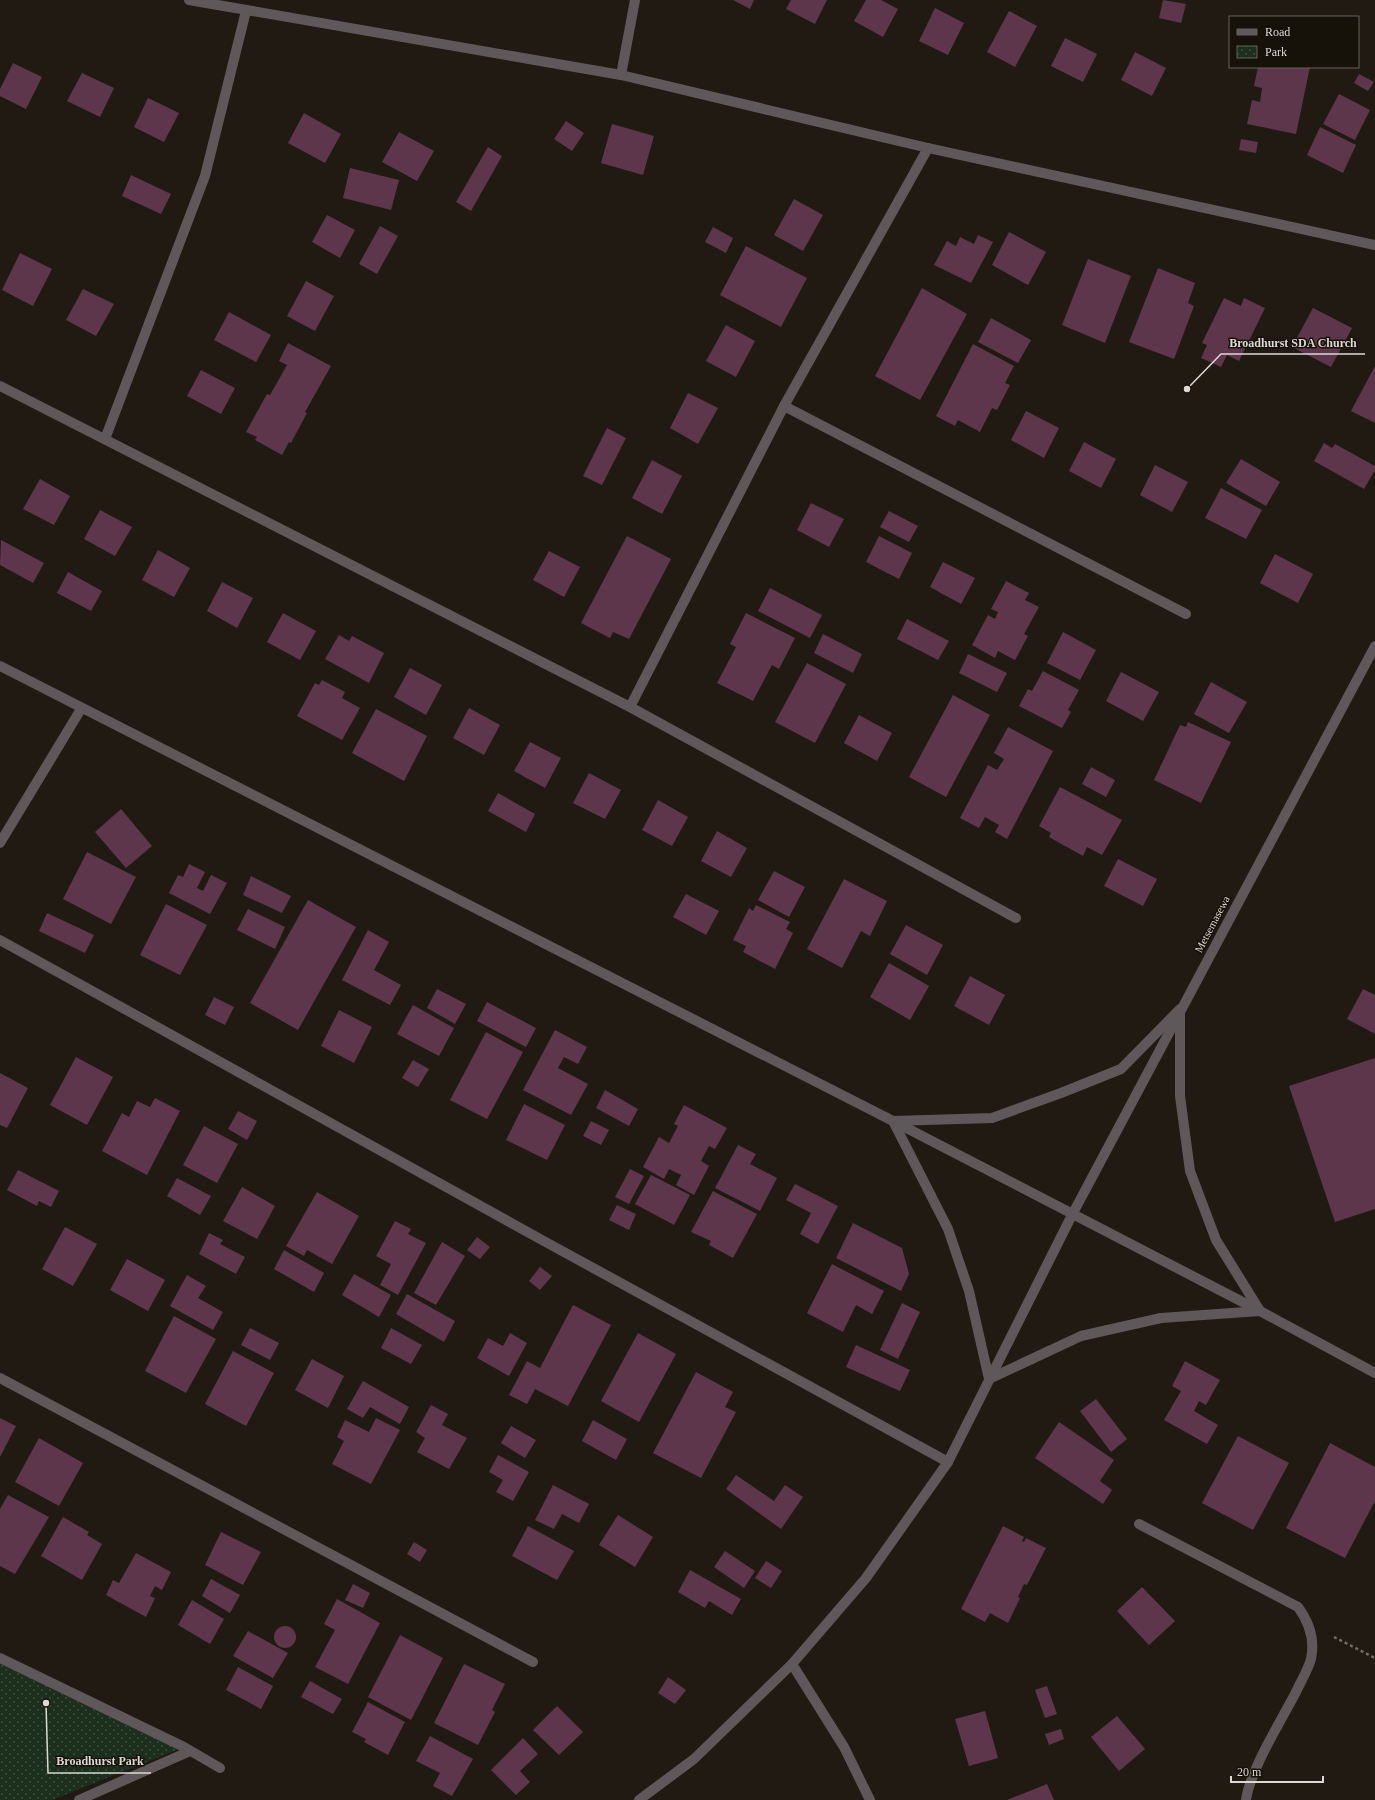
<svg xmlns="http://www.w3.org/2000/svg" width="1375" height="1800" font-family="'Times New Roman',serif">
  <defs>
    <pattern id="park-dots" width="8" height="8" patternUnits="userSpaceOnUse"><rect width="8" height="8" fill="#1c2f1d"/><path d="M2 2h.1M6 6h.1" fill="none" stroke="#3c4c3d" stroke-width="1.8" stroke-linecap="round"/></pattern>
  </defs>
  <rect width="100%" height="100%" fill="#201a12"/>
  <path fill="url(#park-dots)" d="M0 1658 184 1747 52 1800H0Z"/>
  <g fill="#5e364b">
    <path d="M733 0H754L750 9Z"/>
    <path d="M791 0H827L815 24 786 9Z"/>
    <path d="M866 0H881L898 9 883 37 854 21Z"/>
    <path d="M1163 0 1186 4 1181 23 1159 18Z"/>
    <path d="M935 8 964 23 948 55 919 41Z"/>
    <path d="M1009 11 1037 26 1015 67 987 52Z"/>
    <path d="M1065 38 1097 54 1083 82 1051 66Z"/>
    <path d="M1135 52 1166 68 1152 96 1121 80Z"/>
    <path d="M13 63 42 77 26 109 0 96V89Z"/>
    <path d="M1258 67H1310L1296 134 1247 124 1252 100 1260 102 1262 88 1254 86Z"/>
    <path d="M82 73 114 88 100 117 67 101Z"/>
    <path d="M1359 74 1374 82 1368 91 1354 83Z"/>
    <path d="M1339 94 1370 110 1355 140 1323 124Z"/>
    <path d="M148 98 179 113 164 142 134 127Z"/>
    <path d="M304 113 341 134 325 163 288 143Z"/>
    <path d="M566 121 584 133 572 151 554 139Z"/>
    <path d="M612 124 654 136 643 175 601 163Z"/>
    <path d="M1320 127 1356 145 1343 173 1307 155Z"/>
    <path d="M399 132 434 151 417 181 382 162Z"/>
    <path d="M1241 139 1258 142 1256 153 1239 150Z"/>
    <path d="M488 147 502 156 471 211 456 202Z"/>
    <path d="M350 168 399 180 391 210 343 198Z"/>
    <path d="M131 175 171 194 161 214 122 196Z"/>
    <path d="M794 199 823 215 803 251 774 235Z"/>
    <path d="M327 215 355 230 340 258 312 242Z"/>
    <path d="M380 226 398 236 377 274 359 264Z"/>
    <path d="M713 227 733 238 726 253 705 242Z"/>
    <path d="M1009 232 1046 252 1028 285 992 265Z"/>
    <path d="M978 235 993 242 971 283 934 265 947 241 956 246 960 237 974 244Z"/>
    <path d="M746 246 807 278 781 327 720 295Z"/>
    <path d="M20 253 52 269 33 306 2 290Z"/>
    <path d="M1088 259 1131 276 1105 343 1062 325Z"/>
    <path d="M1158 268 1195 283 1188 303 1194 306 1174 359 1129 342Z"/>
    <path d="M306 281 334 296 315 331 287 316Z"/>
    <path d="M922 288 967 314 920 400 875 376Z"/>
    <path d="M83 289 114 304 96 336 66 320Z"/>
    <path d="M1224 298 1241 306 1244 298 1265 308 1239 361 1227 355 1221 367 1201 358 1207 345 1202 343Z"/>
    <path d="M1313 308 1352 328 1331 367 1292 347Z"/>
    <path d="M229 312 271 335 256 362 214 340Z"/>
    <path d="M991 318 1031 340 1018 363 978 342Z"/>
    <path d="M726 325 755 341 736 377 706 361Z"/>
    <path d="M288 343 331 366 305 412 307 413 291 443 289 442 282 455 255 440 257 437 246 432 267 394 270 395 287 365 279 361Z"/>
    <path d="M973 344 1014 366 1005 383 1010 385 997 410 992 408 980 432 958 420 955 426 936 416Z"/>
    <path d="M1375 366V423L1351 411Z"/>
    <path d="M201 370 235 388 221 414 187 396Z"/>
    <path d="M688 393 718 408 698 444 670 428Z"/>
    <path d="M1026 411 1059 428 1044 458 1011 440Z"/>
    <path d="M607 428 626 438 602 485 583 476Z"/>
    <path d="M1084 442 1116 459 1101 488 1069 471Z"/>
    <path d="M1324 443 1332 448 1335 444 1375 466V470L1364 489 1314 461Z"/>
    <path d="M1241 459 1280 482 1266 506 1226 483Z"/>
    <path d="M652 460 682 476 662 514 632 498Z"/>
    <path d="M1155 465 1188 482 1172 512 1140 495Z"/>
    <path d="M40 479 70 496 54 525 23 509Z"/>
    <path d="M1221 488 1262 510 1246 539 1205 518Z"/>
    <path d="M811 503 844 519 829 547 797 530Z"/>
    <path d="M100 510 132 527 115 556 84 539Z"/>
    <path d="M889 511 918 526 909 542 880 527Z"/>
    <path d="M627 536 671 559 629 639 613 632 610 638 581 623Z"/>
    <path d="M879 536 912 553 899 579 866 562Z"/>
    <path d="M1 540 44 563 33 583 0 565Z"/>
    <path d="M158 550 190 568 174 597 142 580Z"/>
    <path d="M549 551 580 567 564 597 533 580Z"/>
    <path d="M1275 554 1313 574 1298 603 1260 583Z"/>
    <path d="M943 562 975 578 961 604 930 587Z"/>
    <path d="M68 572 102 591 91 611 57 593Z"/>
    <path d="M1006 581 1029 593 1025 600 1039 607 1024 634 1028 636 1015 660 998 651 995 658 972 645 988 615 995 619 998 612 991 609Z"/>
    <path d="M222 582 253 598 237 628 207 611Z"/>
    <path d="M770 588 822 615 810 638 758 611Z"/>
    <path d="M283 613 316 631 300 660 267 642Z"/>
    <path d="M746 613 795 638 779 669 772 665 753 701 717 683 736 647 730 644Z"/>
    <path d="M907 619 949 641 938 660 897 639Z"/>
    <path d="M1063 632 1096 650 1080 680 1047 663Z"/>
    <path d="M823 634 862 654 853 673 814 653Z"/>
    <path d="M339 635 349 641 352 636 384 653 369 683 325 659Z"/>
    <path d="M968 654 1007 673 997 692 959 673Z"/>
    <path d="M807 663 846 684 815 743 775 722Z"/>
    <path d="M410 668 442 685 426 715 394 697Z"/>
    <path d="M1043 671 1079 690 1068 710 1071 712 1062 728 1019 706 1028 689 1032 691Z"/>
    <path d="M1121 672 1159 692 1143 721 1106 701Z"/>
    <path d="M322 680 345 692 342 698 360 708 342 740 297 716 315 683 319 685Z"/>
    <path d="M1211 682 1247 702 1229 733 1194 714Z"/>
    <path d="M953 695 990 715 946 797 909 777Z"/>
    <path d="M469 708 500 725 484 755 453 738Z"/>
    <path d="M376 709 427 736 404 781 352 753Z"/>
    <path d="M859 715 892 733 877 761 844 743Z"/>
    <path d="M1188 722 1231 742 1201 803 1154 780 1180 725 1186 727Z"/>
    <path d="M1008 727 1053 751 1007 839 995 832 999 825 985 817 979 828 960 818 988 765 997 770 1004 759 994 753Z"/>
    <path d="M530 742 561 758 545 788 514 771Z"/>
    <path d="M1091 767 1115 780 1106 797 1082 784Z"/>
    <path d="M589 773 621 790 605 819 573 803Z"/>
    <path d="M1060 787 1122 820 1102 855 1087 847 1083 856 1049 837 1051 833 1039 826Z"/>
    <path d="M498 793 535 814 526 832 488 811Z"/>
    <path d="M658 800 688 817 672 846 642 830Z"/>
    <path d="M121 809 152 846 126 868 95 832Z"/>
    <path d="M717 831 747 848 731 877 701 861Z"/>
    <path d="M87 852 136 877 111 924 63 899Z"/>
    <path d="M1118 859 1157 879 1143 906 1104 886Z"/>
    <path d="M189 864 205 872 197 888 203 891 211 875 227 883 210 914 169 893 178 875 183 877Z"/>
    <path d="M774 871 805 887 789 917 758 900Z"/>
    <path d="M251 876 291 896 282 913 243 895Z"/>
    <path d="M844 879 887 901 870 936 861 931 842 968 807 949Z"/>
    <path d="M686 894 719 911 706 935 673 917Z"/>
    <path d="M308 900 356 927 298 1030 250 1003Z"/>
    <path d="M166 904 207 925 180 975 140 955Z"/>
    <path d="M756 905 790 922 786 929 793 933 775 969 743 952 746 946 733 940 749 908 753 911Z"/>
    <path d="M248 909 285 927 275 949 237 930Z"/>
    <path d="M47 913 94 935 85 953 39 931Z"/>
    <path d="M906 925 943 945 927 975 890 954Z"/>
    <path d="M368 930 389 942 374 970 401 985 390 1005 342 980Z"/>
    <path d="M889 963 929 986 910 1020 870 997Z"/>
    <path d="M970 976 1005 995 989 1025 954 1006Z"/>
    <path d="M437 989 466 1004 455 1024 427 1008Z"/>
    <path d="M1363 989 1375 995V1034L1347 1019Z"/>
    <path d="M214 997 234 1007 225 1025 205 1015Z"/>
    <path d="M487 1002 536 1028 526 1047 477 1021Z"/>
    <path d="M413 1005 454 1028 439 1056 397 1034Z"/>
    <path d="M339 1010 372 1027 354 1063 321 1046Z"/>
    <path d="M555 1030 587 1047 578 1064 564 1057 558 1068 588 1084 571 1115 523 1090Z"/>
    <path d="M486 1032 523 1052 487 1119 450 1100Z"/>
    <path d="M76 1057 113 1077 87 1125 50 1105Z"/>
    <path d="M1375 1058V1209L1335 1222 1289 1086Z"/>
    <path d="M413 1060 429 1069 418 1087 402 1078Z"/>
    <path d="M0 1073 28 1088 7 1128 0 1125Z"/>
    <path d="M605 1090 638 1109 629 1126 596 1108Z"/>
    <path d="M155 1098 180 1111 147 1175 102 1151 122 1113 129 1117 137 1101 150 1107Z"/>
    <path d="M524 1104 565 1125 547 1160 506 1140Z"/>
    <path d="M684 1105 727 1128 715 1149 709 1146 701 1161 709 1166 694 1195 676 1185 681 1175 669 1169 664 1179 643 1167 659 1137 669 1143 678 1126 674 1124Z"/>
    <path d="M238 1111 257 1121 247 1140 228 1129Z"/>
    <path d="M591 1121 609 1130 601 1145 583 1136Z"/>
    <path d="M204 1126 238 1144 217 1183 183 1165Z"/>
    <path d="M738 1145 756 1154 750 1164 777 1178 760 1211 715 1188Z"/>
    <path d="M630 1169 644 1176 629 1204 615 1197Z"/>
    <path d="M18 1170 59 1191 51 1207 39 1201 37 1206 7 1190Z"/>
    <path d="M651 1175 690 1195 674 1225 635 1204Z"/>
    <path d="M177 1178 211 1196 200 1215 167 1196Z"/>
    <path d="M795 1184 838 1206 818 1244 800 1234 811 1213 786 1200Z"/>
    <path d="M242 1187 275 1206 257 1239 223 1221Z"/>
    <path d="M713 1191 757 1214 733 1258 709 1245 711 1241 691 1232Z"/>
    <path d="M317 1192 359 1216 332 1264 307 1250 304 1256 286 1246Z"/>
    <path d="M617 1205 636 1214 629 1230 609 1220Z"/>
    <path d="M395 1221 411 1229 408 1234 426 1243 398 1295 380 1285 391 1264 376 1256Z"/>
    <path d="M853 1223 902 1248 909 1274 901 1291 836 1258Z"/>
    <path d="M65 1227 97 1244 73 1286 42 1269Z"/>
    <path d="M209 1233 223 1240 220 1244 245 1257 236 1274 199 1254Z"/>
    <path d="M477 1237 490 1247 480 1259 467 1250Z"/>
    <path d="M442 1242 465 1256 436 1305 414 1293Z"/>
    <path d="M284 1250 324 1273 314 1292 274 1269Z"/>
    <path d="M127 1259 165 1280 148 1311 110 1290Z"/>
    <path d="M832 1264 884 1291 872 1314 856 1305 843 1332 807 1313Z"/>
    <path d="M540 1267 552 1276 540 1290 529 1281Z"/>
    <path d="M354 1274 391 1295 379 1317 342 1295Z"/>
    <path d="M187 1275 206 1286 198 1298 223 1312 213 1330 170 1306Z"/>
    <path d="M407 1294 455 1321 444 1342 396 1314Z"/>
    <path d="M902 1303 920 1312 898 1359 880 1350Z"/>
    <path d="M573 1305 611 1325 568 1406 535 1389 527 1404 509 1395 527 1361 540 1368Z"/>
    <path d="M174 1316 216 1339 186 1393 145 1371Z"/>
    <path d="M250 1328 279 1343 270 1360 241 1345Z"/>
    <path d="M391 1328 422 1345 411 1364 381 1348Z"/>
    <path d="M510 1333 527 1343 509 1376 477 1358 488 1338 503 1346Z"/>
    <path d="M638 1333 676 1354 639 1422 601 1401Z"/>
    <path d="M856 1345 910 1370 900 1391 846 1367Z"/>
    <path d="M233 1351 274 1373 246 1426 205 1404Z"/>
    <path d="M312 1359 344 1376 328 1408 295 1390Z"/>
    <path d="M1185 1361 1220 1380 1206 1405 1199 1401 1194 1411 1218 1425 1207 1444 1164 1420 1181 1391 1172 1386Z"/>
    <path d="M696 1372 733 1392 725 1407 736 1412 701 1478 653 1453Z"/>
    <path d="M363 1381 409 1407 400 1424 370 1407 363 1418 347 1409Z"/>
    <path d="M1096 1399 1127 1439 1111 1452 1080 1411Z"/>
    <path d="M431 1405 448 1414 442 1425 467 1438 449 1469 417 1452 425 1438 416 1432Z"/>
    <path d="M0 1418 16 1426 0 1457Z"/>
    <path d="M376 1418 400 1430 371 1484 332 1464 344 1441 337 1437 345 1420 369 1432Z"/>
    <path d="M593 1420 627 1439 616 1460 582 1441Z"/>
    <path d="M1059 1422 1114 1460 1100 1481 1112 1490 1103 1504 1035 1458Z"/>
    <path d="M511 1426 536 1440 525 1458 501 1443Z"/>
    <path d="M1238 1436 1289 1463 1253 1530 1202 1503Z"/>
    <path d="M39 1438 83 1463 59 1506 15 1482Z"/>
    <path d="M1330 1443 1375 1467V1501L1345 1558 1286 1528Z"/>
    <path d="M498 1455 529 1472 513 1501 496 1492 503 1480 489 1472Z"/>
    <path d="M736 1475 774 1501 785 1485 803 1497 781 1529 726 1489Z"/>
    <path d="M553 1485 589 1504 579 1523 562 1514 554 1529 535 1520Z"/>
    <path d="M8 1495 49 1517 15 1574 0 1566V1509Z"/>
    <path d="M618 1515 653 1537 635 1567 599 1545Z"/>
    <path d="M63 1517 89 1532 87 1535 102 1544 82 1580 41 1556Z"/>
    <path d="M528 1526 574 1551 557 1580 512 1556Z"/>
    <path d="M1003 1526 1024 1537 1022 1541 1024 1542 1026 1538 1046 1548 1027 1585 1024 1584 1018 1597 1020 1598 1008 1623 990 1613 985 1622 961 1609Z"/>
    <path d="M221 1532 261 1552 243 1585 205 1565Z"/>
    <path d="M414 1542 427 1550 420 1562 407 1554Z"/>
    <path d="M725 1551 755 1571 744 1588 714 1567Z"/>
    <path d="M136 1553 171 1572 162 1590 155 1586 150 1596 155 1598 146 1617 106 1595 113 1580 119 1583Z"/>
    <path d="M766 1561 782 1571 771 1588 755 1578Z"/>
    <path d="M690 1570 741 1599 732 1615 709 1601 705 1608 678 1592Z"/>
    <path d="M211 1579 240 1595 230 1613 202 1596Z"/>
    <path d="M353 1584 370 1593 363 1608 345 1600Z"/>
    <path d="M1142 1587 1175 1621 1149 1645 1117 1611Z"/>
    <path d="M337 1599 380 1623 348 1684 315 1667 335 1630 324 1624Z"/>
    <path d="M192 1600 224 1619 210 1644 178 1625Z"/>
    <circle cx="285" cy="1637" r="11"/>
    <path d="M248 1631 288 1653 273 1678 233 1656Z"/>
    <path d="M400 1635 443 1658 411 1720 368 1697Z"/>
    <path d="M464 1664 505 1684 492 1710 495 1712 478 1745 434 1723Z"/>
    <path d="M238 1667 273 1686 261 1709 226 1690Z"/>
    <path d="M668 1677 686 1690 675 1704 658 1693Z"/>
    <path d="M310 1681 342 1699 333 1714 301 1697Z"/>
    <path d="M1047 1686 1057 1714 1045 1718 1035 1690Z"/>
    <path d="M368 1702 405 1722 388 1755 364 1742 366 1739 352 1732Z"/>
    <path d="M557 1706 583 1732 559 1755 533 1730Z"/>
    <path d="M985 1711 998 1758 969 1766 955 1719Z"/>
    <path d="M1117 1716 1145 1749 1119 1771 1091 1737Z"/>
    <path d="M1061 1729 1064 1739 1049 1745 1045 1734Z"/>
    <path d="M430 1736 473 1759 452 1796 433 1786 440 1773 416 1761Z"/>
    <path d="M523 1738 538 1754 520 1771 530 1782 516 1795 491 1770Z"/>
    <path d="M1047 1784 1054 1800H1007Z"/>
  </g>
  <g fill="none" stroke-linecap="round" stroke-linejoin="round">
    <path stroke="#726d66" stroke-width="2.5" stroke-dasharray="3 3" stroke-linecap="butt" d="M1334 1637 1375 1658"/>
    <g stroke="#5e585a" stroke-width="10">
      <path d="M189 0 621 75 928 148 1375 245"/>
      <path d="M621 75 635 0"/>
      <path d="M0 386 630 707 1016 918"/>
      <path d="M784 406 1186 614"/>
      <path d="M105 439 205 176 246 11"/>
      <path d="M630 707 784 406 928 148"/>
      <path d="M0 843 81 709"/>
      <path d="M0 940 542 1240 948 1462"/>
      <path d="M0 1378 533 1662"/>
      <path d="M1139 1524 1298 1607C1309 1622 1315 1640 1311 1659 1308 1670 1301 1681 1296 1692 1281 1721 1250 1770 1246 1800"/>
      <path d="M0 1658 184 1747 220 1768"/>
      <path d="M792 1664 844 1747 870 1800"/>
      <path d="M79 1800 188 1752"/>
    </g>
    <g stroke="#5e585a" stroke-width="10">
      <path d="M0 666 893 1121 1260 1311 1375 1373"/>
      <path d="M1180 1009V1096L1190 1171 1216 1240 1260 1311 1161 1318 1081 1336 989 1379 969 1291 948 1229 893 1121 992 1118 1061 1093 1121 1069Z"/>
      <path d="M639 1800 694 1759 792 1664 866 1578 948 1462 1072 1215 1375 646"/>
    </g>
  </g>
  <g text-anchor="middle" stroke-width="3" stroke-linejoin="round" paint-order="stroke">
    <g font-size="11" fill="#dcd8d3" stroke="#161109">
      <text transform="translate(1212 924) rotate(-62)" y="4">Metsemasewa</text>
    </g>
  </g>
  <path fill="none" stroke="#dcd8d3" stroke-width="1.5" d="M1187 389L1221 354H1365M46 1703L48 1773H151"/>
  <g fill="#dcd8d3" stroke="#161109" stroke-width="1.5">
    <circle cx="1187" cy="389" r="4"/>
    <circle cx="46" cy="1703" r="4"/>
  </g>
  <g font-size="12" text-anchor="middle" font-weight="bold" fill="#dcd8d3" stroke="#161109" stroke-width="3" stroke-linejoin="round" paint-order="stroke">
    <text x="1293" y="347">Broadhurst SDA Church</text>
    <text x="100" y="1765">Broadhurst Park</text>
  </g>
  <rect x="1229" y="16" width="130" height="52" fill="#161109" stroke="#65615a"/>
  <rect x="1237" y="29" width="20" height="6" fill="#5e585a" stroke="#65615a"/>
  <text x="1265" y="36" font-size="12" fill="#dcd8d3">Road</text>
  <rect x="1237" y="46" width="20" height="12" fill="url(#park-dots)" stroke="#65615a"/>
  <text x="1265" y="56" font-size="12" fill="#dcd8d3">Park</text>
  <path d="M1231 1776v6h92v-6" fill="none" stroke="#dcd8d3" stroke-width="2"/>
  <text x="1237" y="1776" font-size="12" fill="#dcd8d3" stroke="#161109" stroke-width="3" paint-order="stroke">20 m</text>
</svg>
